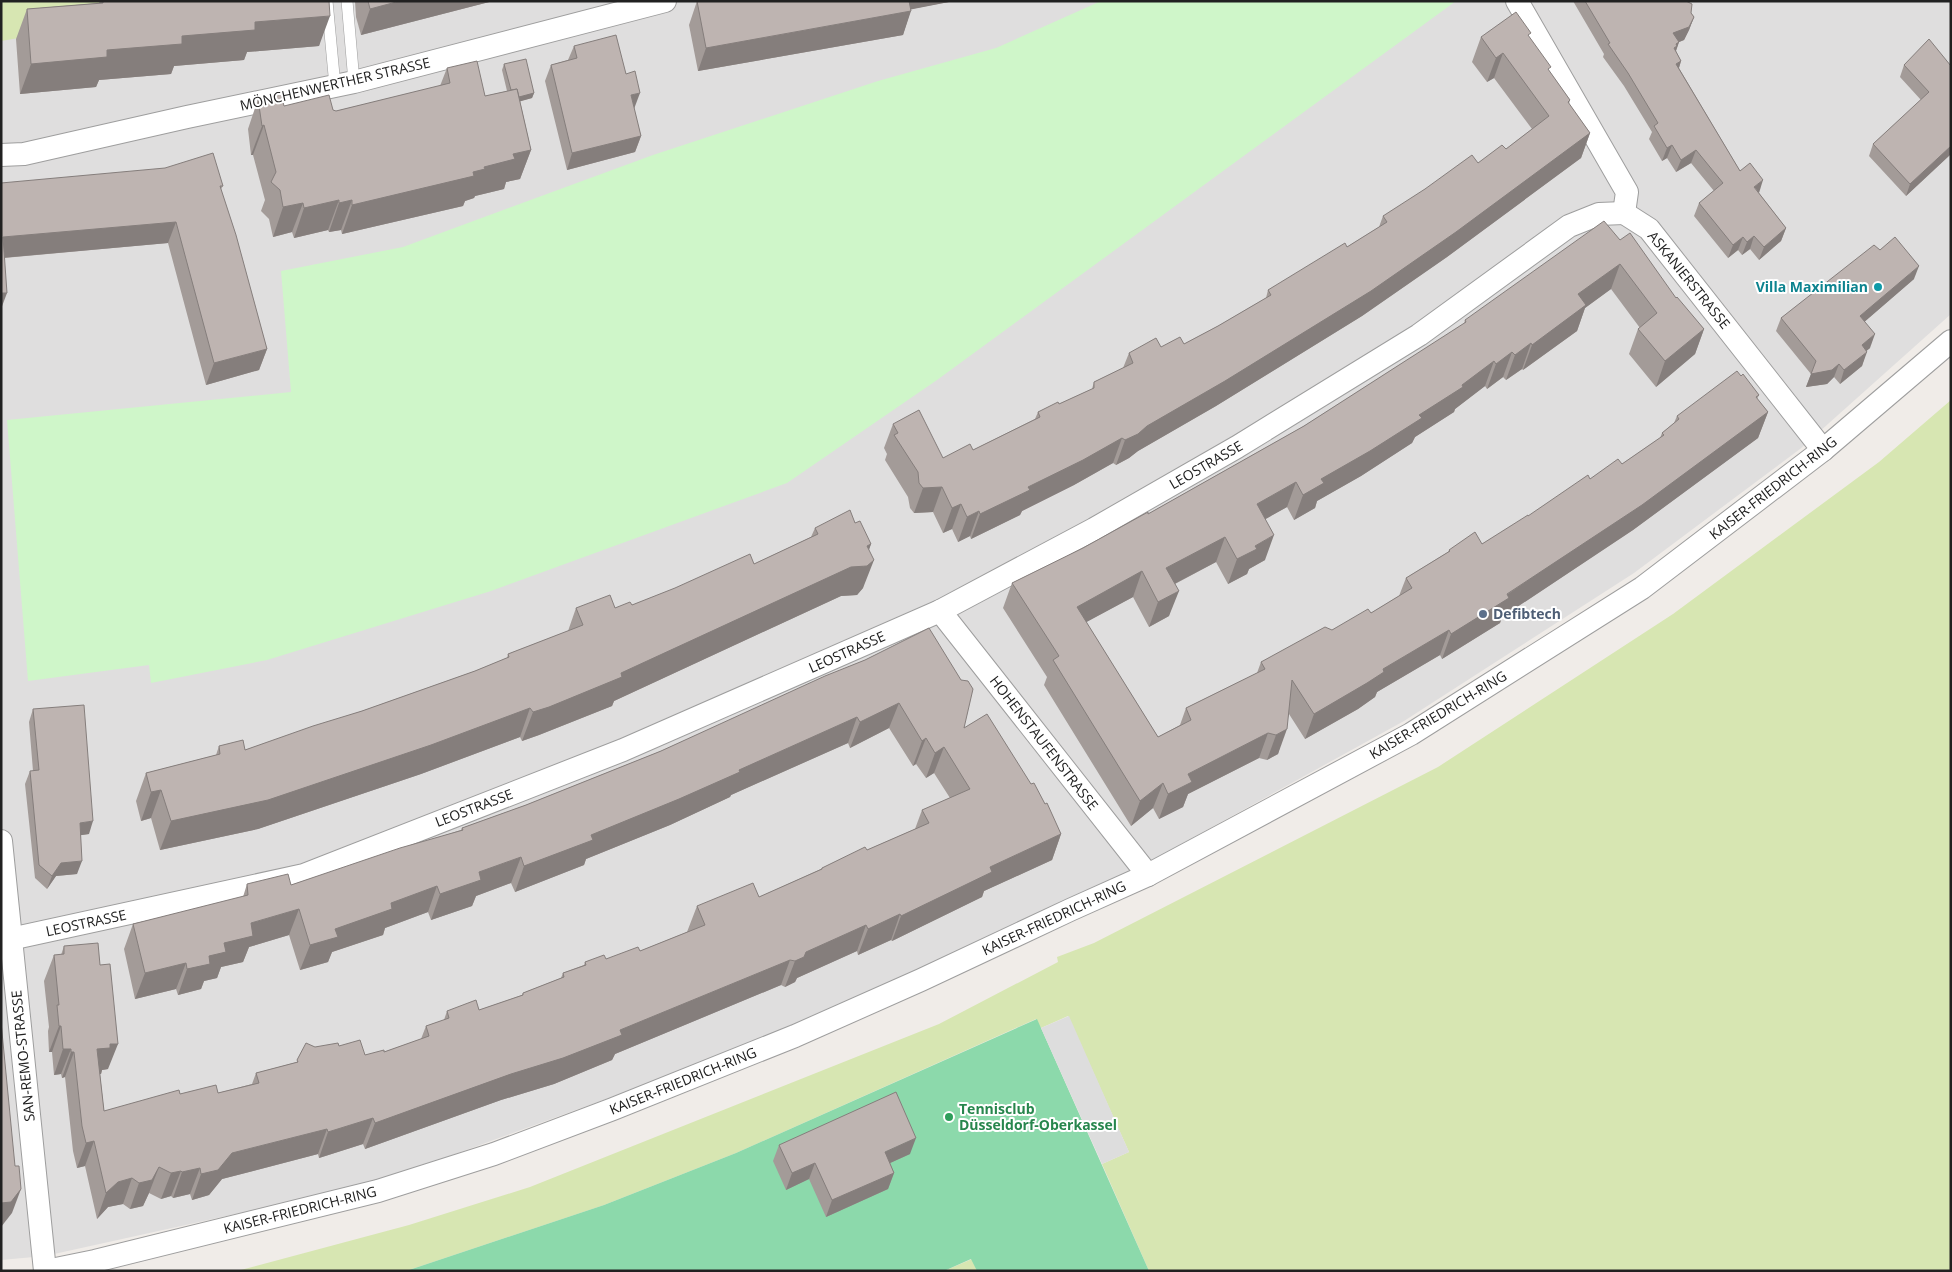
<svg xmlns="http://www.w3.org/2000/svg" width="1952" height="1272" font-family="'Open Sans',sans-serif">
  <rect width="100%" height="100%" fill="#f0ece8"/>
  <path fill="#dfdede" d="M1 1H1951V314L1800 449 1634 573 1404 721 1156 858 792 1031 376 1183 45 1256 1 1260Z"/>
  <g fill="#d7e6b2">
    <path d="M1 1H240L1 41Z"/>
    <path d="M1951 400V1271H1149L1102 1164 1129 1152 1068 1016 1041 1028 1036 1019 736 1153 604 1205 406 1271H237L409 1225 530 1187 939 1024 1058 962 1057 957 1094 943 1438 767 1673 614 1879 462Z"/>
    <path d="M972 1259 977 1271H944Z"/>
  </g>
  <path fill="#cff6c9" d="M1101 1H1456L937 380 787 483 491 591 267 660 151 683 149 665 28 681 7 420 291 392 281 271 403 247 653 155 878 81 996 48Z"/>
  <path fill="#8cd9ab" d="M1037 1019 1149 1271H977L971 1259 944 1271H406L604 1205 736 1153Z"/>
  <path fill="#ddd" d="M1069 1016 1129 1152 1102 1164 1041 1028Z"/>
  <g fill="none" stroke-linecap="round" stroke-linejoin="round">
    <defs>
      <g id="service">
        <path d="M327 1 335 86"/>
        <path d="M347 1 354 82"/>
      </g>
      <g id="minor">
        <path d="M1517 1 1627 192 1624 213"/>
        <path d="M1 155 24 154 187 117 354 82 665 1"/>
        <path d="M1624 213 1649 229 1823 450"/>
        <path d="M940 611 1148 875"/>
        <path d="M1 841 45 1271"/>
        <path d="M1 941 304 875 623 750 940 611 1094 529 1237 447 1419 335 1569 226 1599 214 1624 213"/>
        <path d="M46 1271 95 1261 378 1191 494 1154 613 1109 795 1036 921 980 1070 910 1148 875 1411 734 1642 588 1823 450 1951 341"/>
      </g>
    </defs>
    <use href="#service" stroke="#9e9e9e" stroke-width="12"/>
    <use href="#minor" stroke="#9e9e9e" stroke-width="24"/>
    <use href="#service" stroke="#fff" stroke-width="11"/>
    <use href="#minor" stroke="#fff" stroke-width="22"/>
  </g>
  <g fill="#a39b98">
    <path d="M100 1H329L319 46 247 52 244 60 174 66 171 74 99 80 96 87 20 94 16 39 27 9 99 3Z"/>
    <path d="M355 1H493L361 35 356 17Z"/>
    <path d="M697 1H954L911 9 903 35 698 71 689 25Z"/>
    <path d="M1573 1H1665V2L1691 13 1694 17 1689 30 1684 40 1679 42 1676 51 1681 61 1679 68 1740 171 1759 193 1786 228 1781 241 1759 260 1750 249 1742 255 1738 250 1728 258 1694 216 1699 203 1714 191 1691 163 1676 172 1667 158 1662 161 1649 139 1652 132 1624 86 1603 57 1604 54Z"/>
    <path d="M1481 37H1529L1549 71 1570 100 1569 104 1590 133 1581 158 1447 257 1362 316 1216 406 1138 451 1129 458 1116 465 1113 463 1074 485 1022 511 1020 515 971 539 970 536 958 542 952 529 943 533 933 512 914 513 910 508 908 497 885 460 887 454 884 448 893 424 943 458 973 450 1035 419 1038 412 1059 404 1092 389 1094 382 1123 368 1129 353 1184 344 1218 326 1266 298 1268 290 1347 247 1379 227 1383 216 1478 163 1506 149 1532 129 1494 78 1487 82 1472 62Z"/>
    <path d="M574 46 634 109 641 136 635 152 567 170 545 81 551 65 568 60Z"/>
    <path d="M504 64 534 93 532 98 520 101 531 150 520 179 506 182 504 189 475 196 474 198 465 201 463 206 342 234 341 230 329 232 328 230 294 238 292 232 273 237 269 219 261 211 265 200 253 155H251L248 129 258 99 284 106 336 111 440 86 447 68 485 96 507 91 502 70Z"/>
    <path d="M1904 65 1951 66V154L1906 196 1869 156 1873 144 1921 100 1900 77Z"/>
    <path d="M1 183 223 186 221 189 267 349 259 370 206 385 168 243 4 258Z"/>
    <path d="M1620 240 1676 298 1704 329 1695 354 1656 387 1629 354 1638 329 1640 328 1611 289 1585 308 1577 331 1523 370 1522 369 1506 380 1503 377 1487 389 1485 386 1455 409 1454 412 1415 437 1412 443 1361 476 1317 501 1315 508 1294 520 1287 507 1265 519V560L1249 569 1247 574 1228 584 1216 562 1175 584 1169 616 1149 627 1133 597 1086 622 1158 737 1180 725 1186 708 1257 673 1261 662 1332 630 1371 613 1399 596 1406 578 1448 552 1449 550 1482 544 1590 479 1622 464 1660 438 1662 433 1674 423 1677 416 1741 376 1759 395 1757 399 1768 412 1758 438 1633 530 1502 617 1500 623 1442 659 1440 655 1377 692 1375 697 1358 709 1305 739 1289 714 1278 754 1267 760 1259 758 1188 794 1183 807 1159 819 1153 808 1131 826 1044 685 1047 677 1003 608 1012 583 1083 548 1148 514 1304 426 1464 324 1465 320Z"/>
    <path d="M1880 250 1914 279 1864 322 1870 348 1866 351 1862 366 1840 384 1834 377 1827 384 1806 387 1811 374 1776 331 1781 318Z"/>
    <path d="M855 523 871 544 869 549 863 588 857 595 841 596 614 701 612 706 539 735 522 741 520 737 421 774 258 829 160 850 151 818 141 821 136 801 146 773 216 755 219 746 245 750 362 711 475 671 507 658 508 654 568 631 576 608H615L632 605 754 564 811 537 815 528Z"/>
    <path d="M865 660 964 728 1031 784 1045 804 1061 834 1052 860 984 891 982 897 892 941 891 940 858 955 857 951 797 978 795 982 785 987 781 985 615 1054 612 1060 554 1084 501 1100 365 1149 363 1144 319 1158 318 1154 222 1179 209 1195 192 1200 190 1194 173 1198 171 1196 161 1199 149 1193 143 1206 130 1209 123 1204 108 1207 97 1219 85 1166 77 1168 73 1151 65 1077 62 1078 61 1074 54 1075 52 1052H49L48 1031 49 1027 44 981 54 955H61L64 946 108 1069 102 1070 101 1074H100L104 1111 180 1094 218 1093 252 1084 256 1073 297 1062V1060L315 1047 339 1046 365 1055 384 1052 421 1039 426 1026 444 1020 447 1011 479 1010 522 995 523 993 561 978 563 973 584 965 585 962 606 959 640 951 687 932 697 906 759 897 821 869 822 868 867 850 915 829 922 810 950 798 934 773 926 778 916 764 913 766 889 728 850 748 848 743 731 795 730 797 670 825 586 859 584 865 515 892 511 883 476 896 472 906 431 920 428 912 385 928 383 935 332 952 328 962 300 970 289 935 249 947 243 962 221 967 217 978 204 981 201 989 178 995 176 989 135 999 124 949 133 924 243 897 247 884 291 885 461 830 462 828 526 805 661 751Z"/>
    <path d="M33 709 89 834 81 835 77 874 56 876 47 889 35 878 25 784 30 771H33L29 722Z"/>
    <path d="M779 1145 910 1154 890 1163 894 1173 888 1189 826 1217 809 1179 786 1190 773 1161Z"/>
  </g>
  <g fill="#857e7c">
    <path d="M400 1H493L361 35 370 9Z"/>
    <path d="M902 1H954L898 12Z"/>
    <path d="M911 11 903 35 698 71 706 48Z"/>
    <path d="M330 16 319 46 247 52 244 60 174 66 171 74 99 80 96 87 20 94 31 64 255 22Z"/>
    <path d="M1694 17 1689 30 1684 40 1679 42 1673 59 1676 44 1673 33Z"/>
    <path d="M1503 53 1494 78 1487 82 1496 58Z"/>
    <path d="M1681 61 1677 74 1676 64Z"/>
    <path d="M534 93 532 98 511 104 513 98Z"/>
    <path d="M640 93 634 109 631 95Z"/>
    <path d="M264 125 253 155H251L262 126Z"/>
    <path d="M1590 133 1581 158 1447 257 1362 316 1216 406 1138 451 1129 458 1116 465 1125 440 1147 426Z"/>
    <path d="M641 136 635 152 567 170 572 153Z"/>
    <path d="M1672 145 1667 158 1662 161 1667 148Z"/>
    <path d="M1951 146V154L1906 196 1910 184Z"/>
    <path d="M531 150 520 179 506 182 504 189 475 196 474 198 465 201 463 206 342 234 352 205 473 172 513 154Z"/>
    <path d="M1696 150 1691 163 1676 172 1681 160Z"/>
    <path d="M1763 180 1759 193 1754 187Z"/>
    <path d="M339 200 328 230 294 238 304 208Z"/>
    <path d="M352 200 341 230 329 232 339 203Z"/>
    <path d="M303 203 292 232 273 237 283 207Z"/>
    <path d="M176 222 168 243 1 258 3 237Z"/>
    <path d="M1786 228 1781 241 1759 260 1764 247Z"/>
    <path d="M1754 236 1750 249 1742 255 1747 242Z"/>
    <path d="M1743 237 1738 250 1728 258 1733 245Z"/>
    <path d="M1620 264 1611 289 1585 308 1577 331 1523 370 1532 345 1578 294Z"/>
    <path d="M1919 266 1914 279 1855 330 1860 316Z"/>
    <path d="M1 293H7L1 309Z"/>
    <path d="M1704 329 1695 354 1656 387 1665 361Z"/>
    <path d="M1875 334 1870 348 1857 359 1862 345Z"/>
    <path d="M1531 343 1522 369 1506 380 1515 355Z"/>
    <path d="M267 349 259 370 206 385 214 363Z"/>
    <path d="M1512 352 1503 377 1487 389 1496 364Z"/>
    <path d="M1867 352 1862 366 1840 384 1844 370Z"/>
    <path d="M1494 361 1485 386 1455 409 1454 412 1415 437 1412 443 1361 476 1317 501 1315 508 1294 520 1303 495 1321 479 1419 415Z"/>
    <path d="M1839 364 1834 377 1827 384 1806 387 1811 374Z"/>
    <path d="M1768 412 1758 438 1633 530 1502 617 1500 623 1442 659 1451 634Z"/>
    <path d="M1122 438 1113 463 1074 485 1022 511 1020 515 971 539 980 514 1028 487Z"/>
    <path d="M1296 482 1287 507 1248 529 1257 504Z"/>
    <path d="M942 487 933 512 914 513 923 488Z"/>
    <path d="M961 504 952 529 943 533 952 508Z"/>
    <path d="M979 511 970 536 958 542 967 517Z"/>
    <path d="M1274 535 1265 560 1249 569 1247 574 1228 584 1237 559 1255 546Z"/>
    <path d="M1225 537 1216 562 1157 593 1166 568Z"/>
    <path d="M871 544 863 567 874 560 863 588 857 595 841 596 614 701 612 706 539 735 522 741 533 712 621 673Z"/>
    <path d="M1142 571 1133 597 1068 632 1077 607Z"/>
    <path d="M1179 591 1169 616 1149 627 1158 602Z"/>
    <path d="M1449 630 1440 655 1377 692 1375 697 1358 709 1305 739 1314 714 1383 669Z"/>
    <path d="M899 703 889 728 850 748 860 722Z"/>
    <path d="M530 708 520 737 421 774 258 829 160 850 171 821Z"/>
    <path d="M857 717 848 743 731 795 730 797 670 825 586 859 584 865 515 892 524 866 591 835Z"/>
    <path d="M1287 729 1278 754 1267 760 1276 735Z"/>
    <path d="M1268 733 1259 758 1188 794 1183 807 1159 819 1168 794 1188 774Z"/>
    <path d="M926 738 916 764 913 766 922 741Z"/>
    <path d="M944 747 934 773 926 778 935 753Z"/>
    <path d="M1163 783 1153 808 1131 826 1140 801Z"/>
    <path d="M161 790 151 818 141 821 151 792Z"/>
    <path d="M93 821 89 834 75 836 80 823Z"/>
    <path d="M1061 834 1052 860 984 891 982 897 892 941 901 916 990 867Z"/>
    <path d="M521 857 511 883 476 896 472 906 431 920 440 894 479 872Z"/>
    <path d="M82 861 77 874 56 876 47 889 52 876 61 863Z"/>
    <path d="M437 886 428 912 385 928 383 935 332 952 328 962 300 970 310 945 335 929 391 903Z"/>
    <path d="M299 909 289 935 249 947 243 962 221 967 217 978 204 981 201 989 178 995 187 969 209 956 224 943 251 923Z"/>
    <path d="M900 914 891 940 858 955 868 929Z"/>
    <path d="M866 925 857 951 797 978 795 982 785 987 795 961 806 952Z"/>
    <path d="M790 960 781 985 615 1054 612 1060 554 1084 501 1100 365 1149 375 1123 620 1030Z"/>
    <path d="M186 963 176 989 135 999 145 973Z"/>
    <path d="M59 1026H61L52 1052H49Z"/>
    <path d="M110 1044H118L108 1069 102 1070 101 1074 88 1075 97 1049Z"/>
    <path d="M63 1049H71L61 1074 54 1075Z"/>
    <path d="M71 1052H74L65 1077 62 1078Z"/>
    <path d="M373 1118 363 1144 319 1158 328 1132Z"/>
    <path d="M327 1129 318 1154 222 1179 209 1195 192 1200 201 1174 232 1153Z"/>
    <path d="M916 1138 910 1154 879 1168 885 1152Z"/>
    <path d="M94 1141 85 1166 77 1168 86 1143Z"/>
    <path d="M815 1163 809 1179 786 1190 792 1173Z"/>
    <path d="M159 1167 149 1193 143 1206 130 1209 139 1183Z"/>
    <path d="M200 1168 190 1194 173 1198 182 1172Z"/>
    <path d="M181 1171 171 1196 161 1199 171 1173Z"/>
    <path d="M894 1173 888 1189 826 1217 832 1200Z"/>
    <path d="M132 1178 123 1204 108 1207 97 1219 106 1193 118 1182Z"/>
    <path d="M21 1189 12 1213 1 1227V1203Z"/>
  </g>
  <g fill="#beb4b1" stroke="#857e7c">
    <path d="M103 1H329L330 16 255 22V30L182 36V44L107 50V57L31 64 27 9 103 3Z"/>
    <path d="M368 1H400L370 9Z"/>
    <path d="M697 1H909L911 11 706 48Z"/>
    <path d="M1585 1H1665V2L1666 1H1686L1692 4 1691 13 1694 17 1689 27 1673 33 1679 42 1676 44 1677 46 1674 48 1681 61 1676 64 1740 171 1750 163 1763 180 1754 187 1786 228 1764 247 1754 236 1747 242 1743 237 1733 245 1699 203 1723 183 1696 150 1681 160 1672 145 1667 148 1654 126 1658 123 1628 73 1608 44 1610 43Z"/>
    <path d="M1516 12 1531 33 1528 35 1551 67 1548 69 1570 100 1568 102 1590 133 1456 232 1371 291 1225 381 1147 426 1138 434 1125 440 1122 438 1083 460 1028 487 1030 490 980 514 979 511 967 517 961 504 952 508 942 487 923 488 919 483 918 472 894 435 898 433 893 424 919 410 943 458 970 444 973 450 1040 417 1038 412 1058 402 1059 404 1094 388V382L1133 363 1129 353 1156 338 1161 347 1180 337 1184 344 1218 326 1271 295 1268 290 1345 243 1347 247 1387 222 1383 216 1425 189 1472 155 1478 163 1502 145 1506 149 1549 116 1503 53 1496 58 1481 37Z"/>
    <path d="M616 35 626 74 635 71 640 93 631 95 641 136 572 153 551 65 577 58 574 46Z"/>
    <path d="M1929 39 1951 66V146L1910 184 1873 144 1929 92 1904 65Z"/>
    <path d="M526 59 534 93 519 97 517 89 511 90 504 64Z"/>
    <path d="M477 61 485 96 517 89 531 150 513 154 515 159 484 167 485 169 473 172 474 176 352 205V200L339 203V200L304 208 303 203 283 207 280 190 271 182 276 172 264 125 262 126 258 99 281 94 284 106 329 95 333 110 336 111 450 83 447 68Z"/>
    <path d="M213 153 223 186H220L236 235 267 349 214 363 176 222 3 237 7 293H1V183L165 168Z"/>
    <path d="M1604 221 1620 240 1630 233 1676 298 1677 297 1704 329 1665 361 1638 329 1657 313 1620 264 1578 294 1586 305 1532 345 1531 343 1515 355 1512 352 1496 364 1494 361 1462 385 1463 387 1419 415 1422 418 1370 451 1321 479 1324 483 1303 495 1296 482 1257 504 1274 535 1255 546 1257 549 1237 559 1225 537 1166 568 1179 591 1158 602 1142 571 1077 607 1158 737 1191 720 1186 708 1265 669 1261 662 1325 627 1332 630 1368 609 1371 613 1412 588 1406 578 1450 551 1449 550 1475 532 1482 544 1528 515V516L1588 475 1590 479 1618 459 1622 464 1664 435 1662 433 1679 419 1677 416 1737 371 1741 376 1743 374 1759 395 1756 397 1768 412 1642 505 1507 594 1509 598 1451 634 1449 630 1383 669 1384 672 1367 683 1314 714 1292 680 1287 729 1276 735 1268 733 1188 774 1192 782 1168 794 1163 783 1140 801 1053 660 1059 656 1012 583 1083 548 1148 512V514L1304 426 1466 322 1465 320Z"/>
    <path d="M1895 237 1919 266 1860 316 1875 334 1862 345 1867 352 1844 370 1839 364 1832 370 1811 374 1816 361 1781 318 1874 245 1880 250Z"/>
    <path d="M850 510 855 523 860 521 871 544 867 546 874 560 867 566 851 567 621 673 622 677 549 707 533 712 530 708 431 745 268 800 171 821 161 790 151 792 146 773 220 754 219 746 243 740 245 750 313 726 362 711 475 671 509 657 508 654 583 625 576 608 610 595 615 608 630 602 632 605 675 588 750 554 754 564 818 534 815 528Z"/>
    <path d="M929 628 961 680 968 681 973 689 964 728 987 714 1031 784 1034 783 1045 804 1047 803 1061 834 990 867 992 872 901 916 900 914 868 929 866 925 806 952 804 957 795 961 790 960 620 1030 622 1035 563 1058 511 1074 375 1123 373 1118 328 1132 327 1129 232 1153 218 1170 201 1174 200 1168 182 1172 181 1171 171 1173 159 1167 152 1180 139 1183 132 1178 118 1182 106 1193 94 1141 86 1143 82 1126 74 1052H71V1049H63L61 1026H59L57 1005H59L54 955 64 954V946L98 943 100 965 110 964 118 1044H110V1048L97 1049 104 1111 179 1090 180 1094 216 1085 218 1093 259 1083 256 1073 298 1062 297 1060 306 1043 315 1047 338 1043 339 1046 360 1040 365 1055 384 1050V1052L429 1036 426 1026 449 1018 447 1011 476 1000 479 1010 523 995V993L564 977 563 973 586 965 585 962 604 955 606 959 638 947 640 951 705 925 697 906 753 883 759 897 822 869V868L865 847 867 850 929 823 922 810 970 789 944 747 935 753 926 738 922 741 899 703 860 722 857 717 739 770 740 772 679 799 591 835 593 840 524 866 521 857 479 872 481 880 440 894 437 886 391 903 392 909 335 929 338 937 310 945 299 909 251 923 253 936 224 943 226 952 209 956 210 964 187 969 186 963 145 973 133 924 248 895 247 884 288 874 291 885 400 848 463 830 462 828 526 805 661 751 825 676 865 660Z"/>
    <path d="M84 705 93 821 80 823 82 861 61 863 52 876 39 865 30 771 39 770 33 709Z"/>
    <path d="M1 1022 15 1166H19L21 1189 11 1202 1 1203Z"/>
    <path d="M896 1092 916 1138 885 1152 894 1173 832 1200 815 1163 792 1173 779 1145Z"/>
  </g>
  <circle fill="#0f9aa8" stroke="#fff" stroke-width="2" cx="1878" cy="287" r="5"/>
  <circle fill="#5c6f8a" stroke="#fff" stroke-width="2" cx="1483" cy="614" r="5"/>
  <circle fill="#2e9e5b" stroke="#fff" stroke-width="2" cx="949" cy="1117" r="5"/>
  <g text-anchor="middle" stroke-width="4" stroke-linejoin="round" paint-order="stroke">
    <g font-size="14" fill="#212121" stroke="#fff">
      <text transform="translate(335 84) rotate(-13)" y="5">MÖNCHENWERTHER STRASSE</text>
      <text transform="translate(1689 280) rotate(51)" y="5">ASKANIERSTRASSE</text>
      <text transform="translate(1206 465) rotate(-30)" y="5">LEOSTRASSE</text>
      <text transform="translate(1773 488) rotate(-38)" y="5">KAISER-FRIEDRICH-RING</text>
      <text transform="translate(847 652) rotate(-24)" y="5">LEOSTRASSE</text>
      <text transform="translate(1438 715) rotate(-31)" y="5">KAISER-FRIEDRICH-RING</text>
      <text transform="translate(1044 743) rotate(52)" y="5">HOHENSTAUFENSTRASSE</text>
      <text transform="translate(474 808) rotate(-21)" y="5">LEOSTRASSE</text>
      <text transform="translate(1054 918) rotate(-25)" y="5">KAISER-FRIEDRICH-RING</text>
      <text transform="translate(86 923) rotate(-12)" y="5">LEOSTRASSE</text>
      <text transform="translate(23 1056) rotate(-96)" y="5">SAN-REMO-STRASSE</text>
      <text transform="translate(683 1081) rotate(-22)" y="5">KAISER-FRIEDRICH-RING</text>
      <text transform="translate(300 1210) rotate(-14)" y="5">KAISER-FRIEDRICH-RING</text>
    </g>
    <g font-size="14" font-weight="bold" fill="#0d838f" stroke="#fff" text-anchor="end">
      <text x="1868" y="292">Villa Maximilian</text>
    </g>
    <g font-size="14" font-weight="bold" fill="#4e5e75" stroke="#fff" text-anchor="start">
      <text x="1493" y="619">Defibtech</text>
    </g>
    <g font-size="14" font-weight="bold" fill="#27864d" stroke="#fff" text-anchor="start">
      <text x="959" y="1114">Tennisclub<tspan x="959" dy="16">Düsseldorf-Oberkassel</tspan></text>
    </g>
  </g>
  <rect width="1952" height="1272" fill="none" stroke="#212121" stroke-width="5"/>
</svg>
